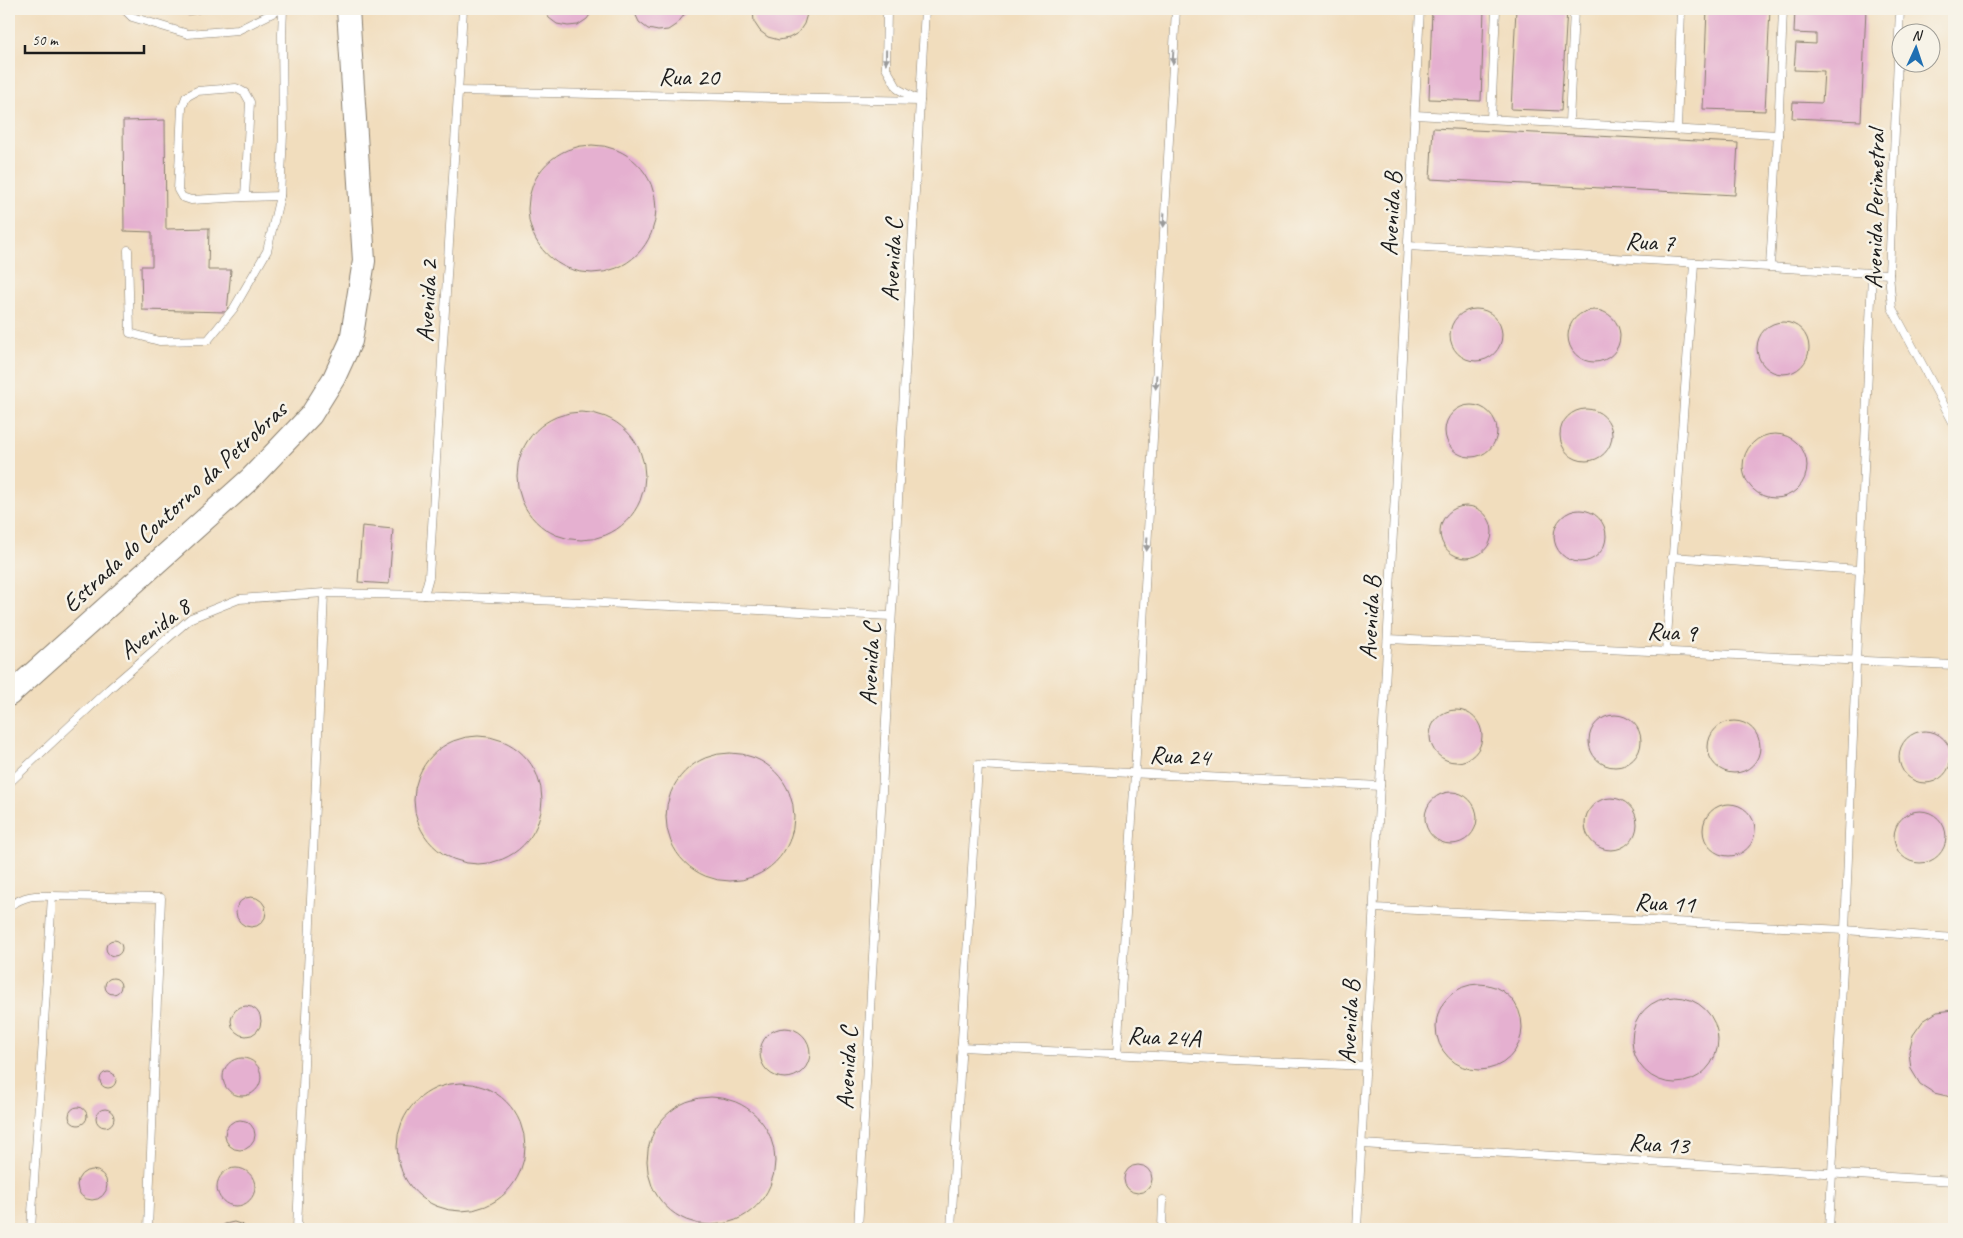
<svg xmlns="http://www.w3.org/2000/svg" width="1963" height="1238" font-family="Caveat,sans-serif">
  <rect width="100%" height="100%" fill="#f7f3e8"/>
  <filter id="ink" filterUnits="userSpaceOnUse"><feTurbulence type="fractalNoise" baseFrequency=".02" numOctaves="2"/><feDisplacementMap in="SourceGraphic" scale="10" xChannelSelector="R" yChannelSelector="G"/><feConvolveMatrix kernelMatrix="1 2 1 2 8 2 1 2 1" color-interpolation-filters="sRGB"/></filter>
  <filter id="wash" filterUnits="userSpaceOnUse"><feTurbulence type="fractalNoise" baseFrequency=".0096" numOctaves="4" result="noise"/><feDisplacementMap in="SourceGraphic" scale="20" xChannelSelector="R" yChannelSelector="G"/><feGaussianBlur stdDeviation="1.12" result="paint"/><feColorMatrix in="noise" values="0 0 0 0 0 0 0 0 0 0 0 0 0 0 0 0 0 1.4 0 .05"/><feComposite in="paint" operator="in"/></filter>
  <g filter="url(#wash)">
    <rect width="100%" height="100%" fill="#f1ddbd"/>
    <g id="blocks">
      <g fill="#e5b0d0">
        <path d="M186 9H213L214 10 187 15Z"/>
        <path d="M543 9H594L587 19 578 25 568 26 557 24 549 18Z"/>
        <path d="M633 9H685L684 15 677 24 668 30 658 31 648 29 639 22Z"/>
        <path d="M753 9H806L807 14 804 24 798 33 789 38 779 40 768 37 760 31 754 22Z"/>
        <path d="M1432 9H1484L1481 101 1429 99Z"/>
        <path d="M1516 9H1567L1561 111 1511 109Z"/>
        <path d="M1707 9H1770L1765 111 1703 109Z"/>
        <path d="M1795 9H1866L1861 121 1792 118 1793 102 1822 103 1824 71 1794 70 1796 43 1816 44V34L1794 33Z"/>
        <path d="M165 120 166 229 209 228 208 270H231L227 312 142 310 141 266H152V232L124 231 123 121Z"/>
        <path d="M1433 128 1738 143 1735 195 1430 179Z"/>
        <circle cx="592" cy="209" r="64"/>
        <circle cx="1476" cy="335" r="26"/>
        <circle cx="1594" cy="336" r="26"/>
        <circle cx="1783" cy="348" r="26"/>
        <circle cx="1471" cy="431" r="26"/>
        <circle cx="1586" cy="435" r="26"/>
        <circle cx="581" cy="476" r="64"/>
        <circle cx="1775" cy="466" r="32"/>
        <circle cx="1466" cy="532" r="26"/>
        <circle cx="1580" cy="536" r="26"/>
        <path d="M362 526 393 529 389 584 358 582Z"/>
        <circle cx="1456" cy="736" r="26"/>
        <circle cx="1615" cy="741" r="26"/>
        <circle cx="1734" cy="747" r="26"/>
        <circle cx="1925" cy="757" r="26"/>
        <circle cx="478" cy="800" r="64"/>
        <circle cx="730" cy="817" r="64"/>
        <circle cx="1451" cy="818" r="26"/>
        <circle cx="1611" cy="824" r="26"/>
        <circle cx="1729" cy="830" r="26"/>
        <circle cx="1920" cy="837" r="26"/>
        <circle cx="251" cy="912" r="15"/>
        <circle cx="114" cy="948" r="8"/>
        <circle cx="113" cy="986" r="8"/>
        <circle cx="1479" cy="1027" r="43"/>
        <circle cx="1675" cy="1040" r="43"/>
        <circle cx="246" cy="1021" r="15"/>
        <path d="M1954 1010V1097H1951L1934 1093 1920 1084 1911 1069 1909 1052 1913 1035 1923 1021 1937 1012Z"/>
        <circle cx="785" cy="1053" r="25"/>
        <circle cx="242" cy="1077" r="19"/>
        <circle cx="108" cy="1080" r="8"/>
        <circle cx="461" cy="1147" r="64"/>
        <circle cx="711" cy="1161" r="64"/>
        <circle cx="78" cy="1116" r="9"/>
        <circle cx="105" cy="1118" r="9"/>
        <circle cx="240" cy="1135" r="15"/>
        <circle cx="1138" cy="1179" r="14"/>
        <circle cx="236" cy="1187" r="19"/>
        <circle cx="92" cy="1185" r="15"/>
        <path d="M234 1222 243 1225 249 1229H217L225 1224Z"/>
      </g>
    </g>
  </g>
  <g filter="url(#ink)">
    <use href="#blocks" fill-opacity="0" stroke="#867c6c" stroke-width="1"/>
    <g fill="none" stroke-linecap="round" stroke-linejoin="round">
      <defs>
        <g id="service">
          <path d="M124 9 132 17 188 34 238 30 281 9"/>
          <path d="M887 9 886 68 898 89 918 100"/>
          <path d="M1900 9 1889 274 1892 308 1954 424"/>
          <path d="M458 91 920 101"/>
          <path d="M1415 115 1778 135 1770 266"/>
          <path d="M1491 119 1496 9"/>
          <path d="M1569 123 1574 9"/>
          <path d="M1677 130 1681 9"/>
          <path d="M1778 135 1783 9"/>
          <path d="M245 197 191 200 182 197 178 190 182 108 186 97 197 91 236 88 245 93 250 102 245 197 280 196"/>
          <path d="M1408 246 1889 274"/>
          <path d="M128 250 130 333 159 341 208 340 234 308 267 251 280 196 283 134 282 34 283 9"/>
          <path d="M1672 557 1860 570"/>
          <path d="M424 595 429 577 463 9"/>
          <path d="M1388 639 1954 665"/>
          <path d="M1666 651 1694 264"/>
          <path d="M9 783 109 689 191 618 239 599 324 593 424 595 891 616"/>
          <path d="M9 906C25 896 32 895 52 896"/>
          <path d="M1374 908 1845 930 1954 938"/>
          <path d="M961 1047 1366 1066"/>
          <path d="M1117 1054 1135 773 1176 9"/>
          <path d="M1362 1144 1954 1181"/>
          <path d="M31 1229 52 896 161 898 148 1229"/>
          <path d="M297 1229 324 593"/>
          <path d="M858 1229 925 9"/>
          <path d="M951 1229 978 765 1380 786"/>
          <path d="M1162 1229 1163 1200"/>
          <path d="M1357 1229 1420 9"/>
          <path d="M1829 1229 1845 930 1872 274"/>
        </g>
        <path id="secondary" d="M9 695 250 479 311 415 334 378 351 341 364 261 348 9"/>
      </defs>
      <use href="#service" stroke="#867c6c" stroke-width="9"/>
      <use href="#secondary" stroke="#867c6c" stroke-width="24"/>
      <use href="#service" stroke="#fff" stroke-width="8"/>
      <use href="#secondary" stroke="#fff" stroke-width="22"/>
    </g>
    <defs><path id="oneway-solid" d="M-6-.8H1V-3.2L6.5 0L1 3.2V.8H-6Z" transform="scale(1.25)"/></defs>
    <g fill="#999">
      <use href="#oneway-solid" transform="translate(886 57) rotate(91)"/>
      <use href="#oneway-solid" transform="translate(1173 57) rotate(93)"/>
      <use href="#oneway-solid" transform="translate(1164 220) rotate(93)"/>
      <use href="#oneway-solid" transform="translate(1156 382) rotate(93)"/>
      <use href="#oneway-solid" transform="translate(1147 544) rotate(93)"/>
    </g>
  </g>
  <g text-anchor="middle" stroke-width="5" stroke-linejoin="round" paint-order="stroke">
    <g font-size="25" fill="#1c1c1c" stroke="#f7f3e8">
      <text transform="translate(689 76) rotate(1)" y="9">Rua 20</text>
      <text transform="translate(1874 209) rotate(-89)" y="9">Avenida Perimetral</text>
      <text transform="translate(1390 214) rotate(-87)" y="9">Avenida B</text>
      <text transform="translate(1650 241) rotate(3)" y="9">Rua 7</text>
      <text transform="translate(891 260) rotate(-87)" y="9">Avenida C</text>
      <text transform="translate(426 301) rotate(-87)" y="9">Avenida 2</text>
      <text transform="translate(174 506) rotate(-43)" y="9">Estrada do Contorno da Petrobras</text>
      <text transform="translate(1369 618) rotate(-87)" y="9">Avenida B</text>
      <text transform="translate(154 628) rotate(-38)" y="9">Avenida 8</text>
      <text transform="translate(1672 631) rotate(3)" y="9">Rua 9</text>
      <text transform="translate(869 664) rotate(-87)" y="9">Avenida C</text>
      <text transform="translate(1180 755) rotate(3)" y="9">Rua 24</text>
      <text transform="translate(1665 902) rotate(3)" y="9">Rua 11</text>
      <text transform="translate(1348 1022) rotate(-87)" y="9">Avenida B</text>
      <text transform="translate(1164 1036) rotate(3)" y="9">Rua 24A</text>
      <text transform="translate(846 1068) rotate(-87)" y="9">Avenida C</text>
      <text transform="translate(1659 1143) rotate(4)" y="9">Rua 13</text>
    </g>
  </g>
  <rect width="1963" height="1238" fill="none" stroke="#f7f3e8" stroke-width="30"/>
  <g transform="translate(1916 48) rotate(3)"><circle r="24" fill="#f7f3e8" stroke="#9f9d96"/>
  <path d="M0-4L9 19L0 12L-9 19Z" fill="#1f6fb2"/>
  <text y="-8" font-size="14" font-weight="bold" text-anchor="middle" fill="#1c1c1c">N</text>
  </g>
  <path d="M25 45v8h119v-8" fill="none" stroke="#1c1c1c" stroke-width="2.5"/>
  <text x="32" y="45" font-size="15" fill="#1c1c1c" stroke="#f7f3e8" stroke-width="4" paint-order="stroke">50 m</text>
</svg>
